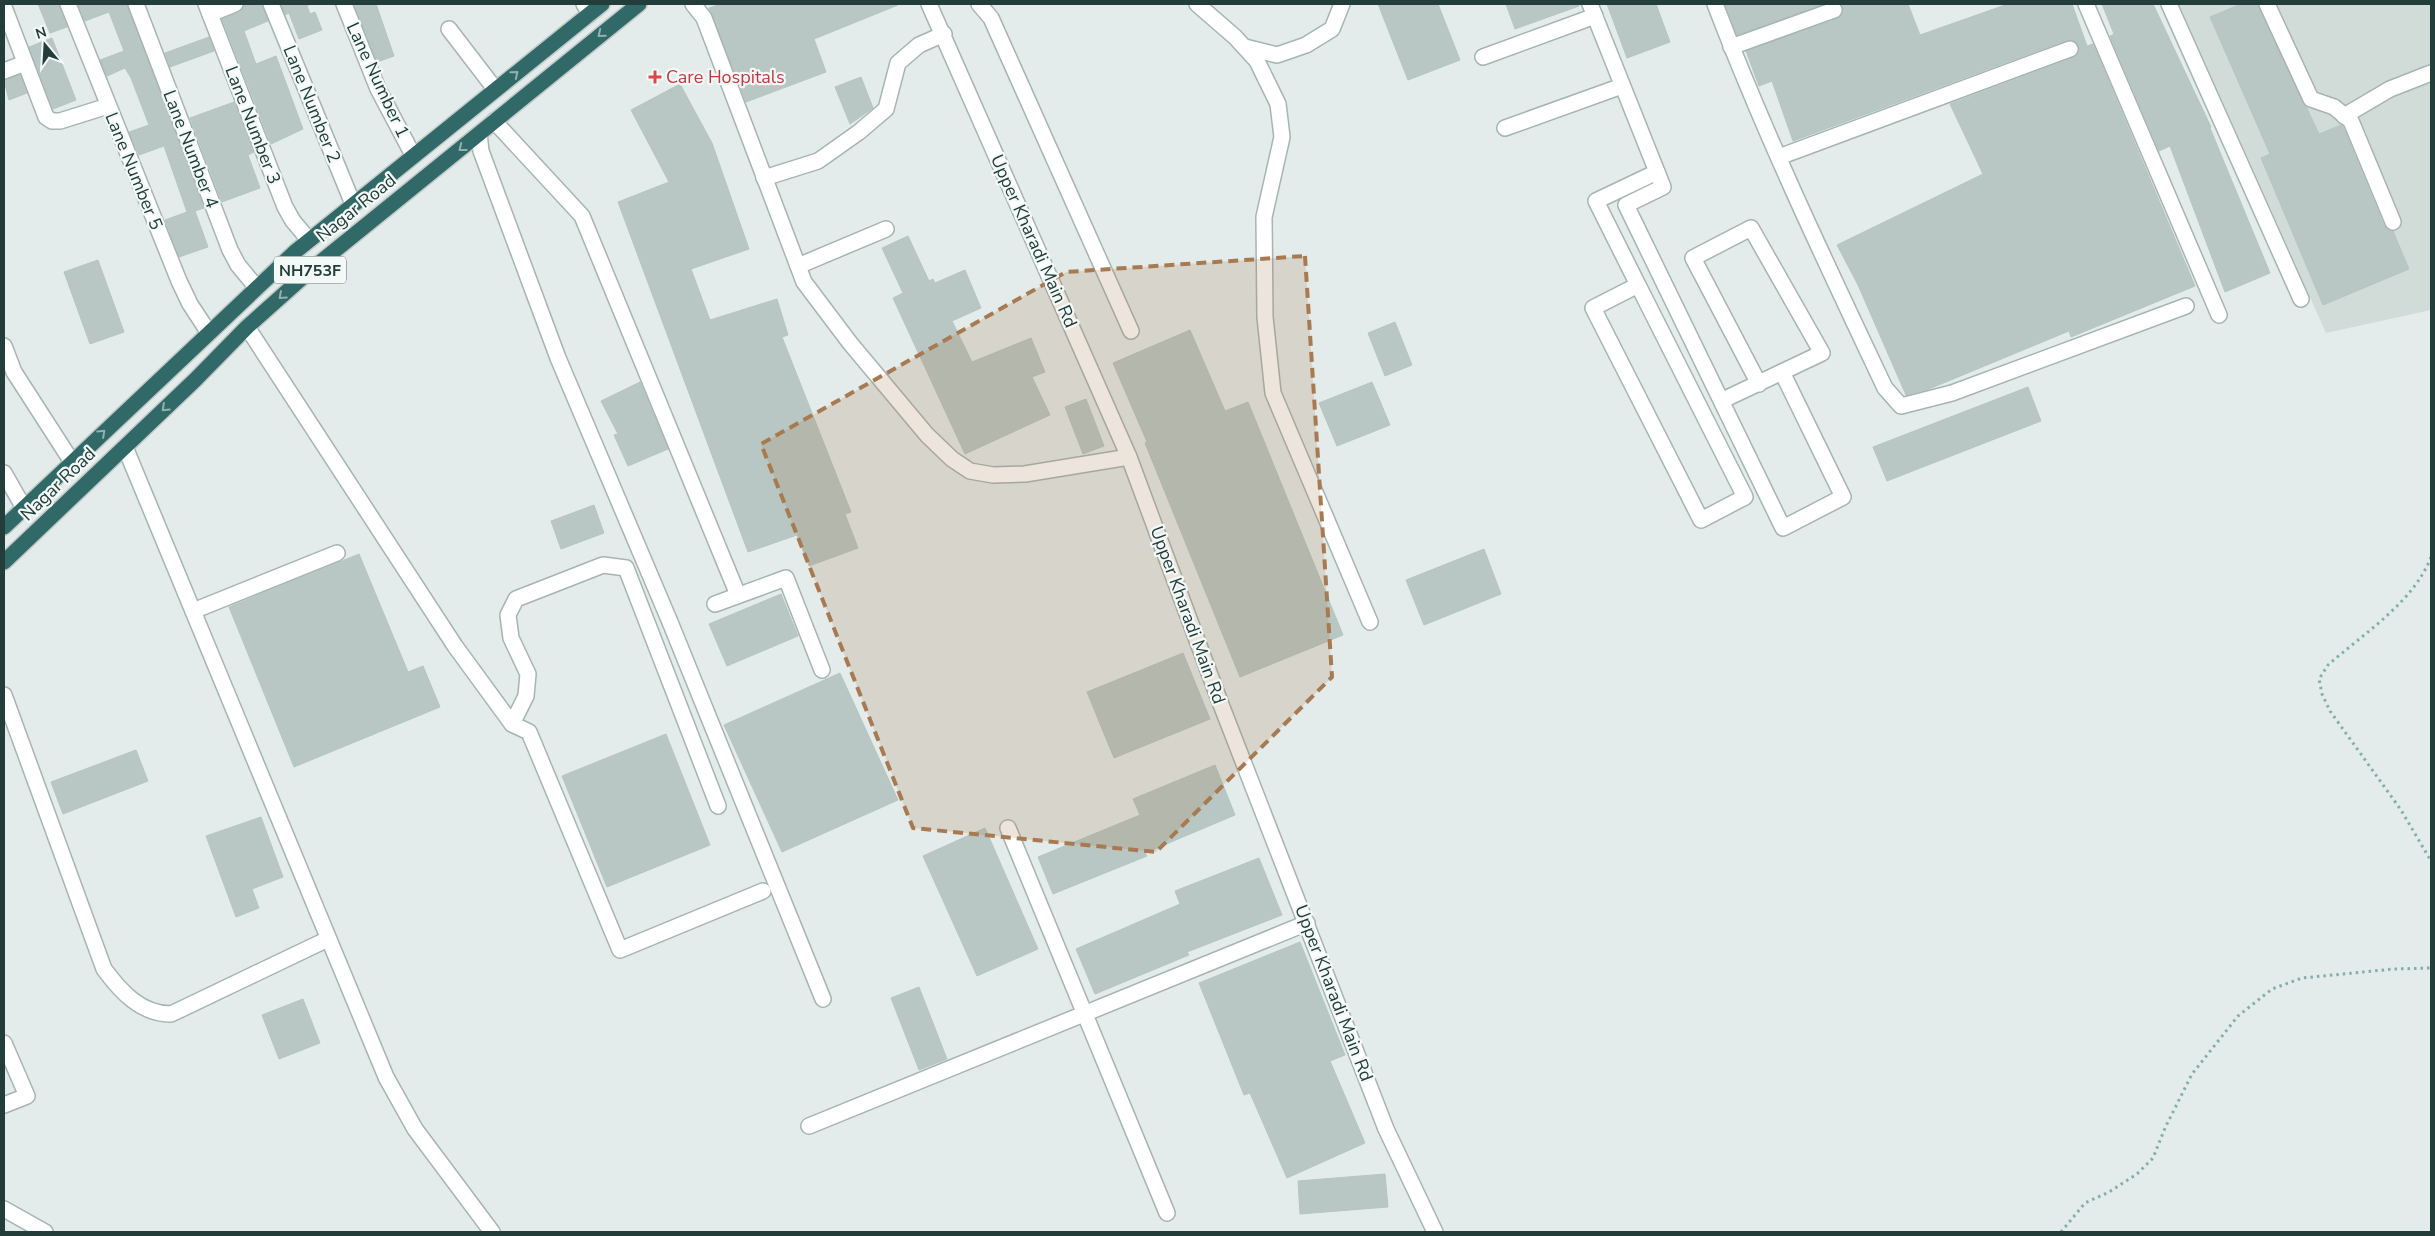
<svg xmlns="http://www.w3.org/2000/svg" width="2435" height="1236" font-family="'Nunito Sans',sans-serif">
  <rect width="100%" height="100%" fill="#e3ecea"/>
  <path fill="#d1dcd9" d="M2179 4H2431V310L2326 333Z"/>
  <g fill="#b8c7c3" stroke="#b5c6c2">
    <path d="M38 4H59L67 27 50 33Z"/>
    <path d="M78 4H127L204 208 195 211 208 247 179 257 165 220 187 212 164 146 139 155 129 132 149 125 131 78 125 68 107 76 100 60 124 51 109 12 85 21Z"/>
    <path d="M244 4H262L268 21 244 31 256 64 276 56 303 129 271 144 222 19 239 12Z"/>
    <path d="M281 4H310L307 6 310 14 315 12 322 30 299 39 289 13 285 15Z"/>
    <path d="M354 4H376L394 56 377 62Z"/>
    <path d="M721 4H898V5L814 39 826 72 746 102 709 8Z"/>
    <path d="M1378 4H1438L1460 60 1408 80Z"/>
    <path d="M1506 4H1578L1579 6 1515 29Z"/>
    <path d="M1607 4H1656L1670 42 1627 58Z"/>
    <path d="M1725 4H1824L1737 35Z"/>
    <path d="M1841 4H1908L1920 35 2008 4H2072L2087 46 2093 44 2195 286 2071 337 2069 331 1929 389 1906 395 1858 285 1837 245 1983 174 1950 104 2073 58 2077 55 2079 46 2076 42 2067 40 1793 141 1772 81 1759 86 1746 51 1837 19 1843 12Z"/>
    <path d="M2102 4H2153L2211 127 2210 128 2270 273 2225 292 2170 146 2159 151 2110 36 2114 34Z"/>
    <path d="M2241 4H2258L2319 134 2341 125 2343 127 2384 226 2393 231 2409 269 2323 305 2261 158 2270 154 2210 17Z"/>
    <path d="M209 37 214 51 170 67 165 53Z"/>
    <path d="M52 38 76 100 53 109 29 47Z"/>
    <path d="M20 75 27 93 9 100 4 80Z"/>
    <path d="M861 77 873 108 850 124 835 87Z"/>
    <path d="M680 84 712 143 749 249 691 269 710 320 777 299 788 335 782 337 851 512 845 514 858 548 809 566 797 535 748 552 618 202 669 182 631 110Z"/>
    <path d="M234 102 254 152 248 155 260 188 222 202 190 118Z"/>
    <path d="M908 236 929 281 933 279 935 283 965 270 981 308 952 321 972 362 1031 338 1045 372 1032 377 1050 415 965 454 893 298 903 293 882 248Z"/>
    <path d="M98 260 124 332 90 344 64 272Z"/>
    <path d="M1395 322 1412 365 1385 376 1368 333Z"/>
    <path d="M1190 330 1225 411 1248 402 1343 635 1240 677 1145 443 1147 442 1113 363Z"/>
    <path d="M640 382 668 449 628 466 614 435 618 434 601 401Z"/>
    <path d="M1372 382 1390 425 1337 446 1319 403Z"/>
    <path d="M2028 387 2041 421 1887 481 1873 447Z"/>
    <path d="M1086 399 1104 446 1083 454 1065 407Z"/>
    <path d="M594 505 604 533 561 549 551 521Z"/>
    <path d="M1484 549 1501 594 1424 625 1406 580Z"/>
    <path d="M359 554 408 672 423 666 440 707 294 767 229 607Z"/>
    <path d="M781 594 798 636 727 666 709 624Z"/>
    <path d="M1183 653 1210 719 1114 758 1087 692Z"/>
    <path d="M840 673 898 800 782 852 724 725Z"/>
    <path d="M666 734 710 845 607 887 562 776Z"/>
    <path d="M136 750 148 781 63 814 51 782Z"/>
    <path d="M1215 765 1235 815 1145 853 1147 856 1053 894 1038 857 1140 815 1133 799Z"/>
    <path d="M261 817 283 877 252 889 259 908 236 917 206 836Z"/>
    <path d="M985 828 1038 949 977 976 923 856Z"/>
    <path d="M1259 858 1282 915 1187 952 1189 955 1095 994 1076 949 1180 904 1175 891Z"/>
    <path d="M1300 942 1345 1055 1330 1061 1365 1143 1287 1178 1250 1093 1244 1095 1199 983Z"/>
    <path d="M919 987 947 1059 919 1070 891 998Z"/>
    <path d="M303 999 320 1043 279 1059 262 1015Z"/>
    <path d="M1385 1174 1388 1207 1300 1214 1298 1181Z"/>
  </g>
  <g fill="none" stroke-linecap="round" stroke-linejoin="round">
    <defs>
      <g id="minor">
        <path d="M68 4 179 281 190 304 209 333"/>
        <path d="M136 4 230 250 238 265 257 288"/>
        <path d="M206 4 285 207 293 221 309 240"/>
        <path d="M271 4 353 204"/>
        <path d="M344 4 378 89 413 155"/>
        <path d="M584 4 590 14"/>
        <path d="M693 4 704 18 804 282 850 343 927 435 952 459 970 471 993 475 1025 474 1129 457"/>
        <path d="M929 4 1129 457 1220 702 1386 1129 1435 1232"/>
        <path d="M979 4 991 18 1131 331"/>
        <path d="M1197 4 1235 37 1257 61 1278 104 1282 137 1264 217 1265 317 1273 393 1370 622"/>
        <path d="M1590 4 1663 187 1626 205 1783 528 1843 497 1782 372 1723 400"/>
        <path d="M1715 4C1765 135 1825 261 1885 388L1901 406 1952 393 2186 306"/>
        <path d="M2086 4 2219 315"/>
        <path d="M2169 4 2301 299"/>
        <path d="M2267 4 2311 99 2334 107 2351 121 2393 222"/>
        <path d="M4 7 46 117 52 121H60L108 106"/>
        <path d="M210 14 235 4"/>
        <path d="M449 29 495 89"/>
        <path d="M1245 47 1277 55 1306 45 1332 29 1342 4"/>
        <path d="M1731 47 1834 10"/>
        <path d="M1483 57 1595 16"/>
        <path d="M4 71 25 63"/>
        <path d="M2344 116 2390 89 2431 73"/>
        <path d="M494 121 582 216 738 595"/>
        <path d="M1505 128 1622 86"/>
        <path d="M479 134 481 151 558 358 670 622 823 999"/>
        <path d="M1779 157 2070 49"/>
        <path d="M764 178 818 161 859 132 886 109 898 63 919 45 944 34"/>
        <path d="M798 266 886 229"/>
        <path d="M1638 285 1745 497 1701 520 1593 308 1638 285 1596 201 1657 172"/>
        <path d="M247 327 455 646 512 724 529 732 620 950 763 891"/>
        <path d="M4 346 14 372 72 462"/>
        <path d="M1759 384 1693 258 1751 228 1822 353 1782 372"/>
        <path d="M125 447 386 1077 415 1129 492 1232"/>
        <path d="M4 473 24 508"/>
        <path d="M715 604 786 578 822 670"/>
        <path d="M193 611 337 553"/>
        <path d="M4 695 104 969C121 992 141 1014 171 1014L328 939"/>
        <path d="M512 724 526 696 528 674 511 638 508 615 516 599 603 565 626 568 718 806"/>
        <path d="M1008 828 1167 1213"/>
        <path d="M4 1043 27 1096 4 1105"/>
        <path d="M809 1126 1307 923"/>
        <path d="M4 1209 45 1232"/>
      </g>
      <g id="highway">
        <path d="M4 527 296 251 602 4"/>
        <path d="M4 562 195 380 247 327 312 269 639 4"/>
      </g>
    </defs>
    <use href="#minor" stroke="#a6b4b2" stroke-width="18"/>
    <use href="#highway" stroke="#c1c9c8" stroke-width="18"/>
    <g stroke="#84afa9" stroke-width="3" stroke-dasharray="2.5 4" stroke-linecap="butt">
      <path d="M2431 557C2414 602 2363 634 2328 665L2319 679 2322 694 2330 711 2401 810 2431 861"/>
      <path d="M2061 1232 2085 1203 2109 1192 2137 1174 2153 1158 2165 1128 2192 1074 2238 1016 2272 989 2302 978 2394 969 2431 968"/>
    </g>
    <use href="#minor" stroke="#fff" stroke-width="15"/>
    <use href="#highway" stroke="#306967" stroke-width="15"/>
  </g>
  <defs><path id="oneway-chevron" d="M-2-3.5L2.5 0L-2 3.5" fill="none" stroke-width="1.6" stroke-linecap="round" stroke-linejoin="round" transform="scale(1.25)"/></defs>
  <g stroke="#92b1af">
    <use href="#oneway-chevron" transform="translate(601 34) rotate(141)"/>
    <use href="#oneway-chevron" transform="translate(515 74) rotate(-39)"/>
    <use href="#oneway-chevron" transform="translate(462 148) rotate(142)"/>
    <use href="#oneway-chevron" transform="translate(282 296) rotate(138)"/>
    <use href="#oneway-chevron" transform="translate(165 408) rotate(137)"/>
    <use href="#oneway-chevron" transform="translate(102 433) rotate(-43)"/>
  </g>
  <path fill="#a77a52" fill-opacity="0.2" stroke="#a77a52" stroke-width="4" stroke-dasharray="10 6" stroke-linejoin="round" d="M1305 256 1332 677 1156 852 913 828 761 444 1066 272Z"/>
  <path fill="#e0444e" stroke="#f3f9f7" stroke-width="2" d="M652.5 69.5h5v5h5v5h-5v5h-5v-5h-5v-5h5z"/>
  <g text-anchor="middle" stroke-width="4.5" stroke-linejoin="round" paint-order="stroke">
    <rect fill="#f3f9f7" stroke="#617573" stroke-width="1" x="274" y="256.5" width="72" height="27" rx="4"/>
    <g font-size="16" font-weight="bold" fill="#233d3b">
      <text x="310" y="276">NH753F</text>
    </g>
    <g font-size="18" fill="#be3a42" stroke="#f3f9f7" text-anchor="start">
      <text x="666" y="83">Care Hospitals</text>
    </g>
    <g font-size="18" fill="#233d3b" stroke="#f3f9f7">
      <text transform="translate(378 80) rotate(65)" y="6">Lane Number 1</text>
      <text transform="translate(312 104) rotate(68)" y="6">Lane Number 2</text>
      <text transform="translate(253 125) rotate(69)" y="6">Lane Number 3</text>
      <text transform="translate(191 149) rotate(69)" y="6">Lane Number 4</text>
      <text transform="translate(134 171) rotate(68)" y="6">Lane Number 5</text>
      <text transform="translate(356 208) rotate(-39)" y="6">Nagar Road</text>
      <text transform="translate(1034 241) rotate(66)" y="6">Upper Kharadi Main Rd</text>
      <text transform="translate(58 484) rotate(-44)" y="6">Nagar Road</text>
      <text transform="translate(1188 615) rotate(70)" y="6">Upper Kharadi Main Rd</text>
      <text transform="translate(1334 993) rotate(69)" y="6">Upper Kharadi Main Rd</text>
    </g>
  </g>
  <rect width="2435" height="1236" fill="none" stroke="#233d3b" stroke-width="10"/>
  <g transform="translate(45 45) rotate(342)" stroke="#f3f9f7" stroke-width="4" paint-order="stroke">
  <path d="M0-4L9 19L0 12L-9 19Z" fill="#233d3b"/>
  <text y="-8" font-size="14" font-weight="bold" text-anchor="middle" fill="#233d3b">N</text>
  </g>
</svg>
